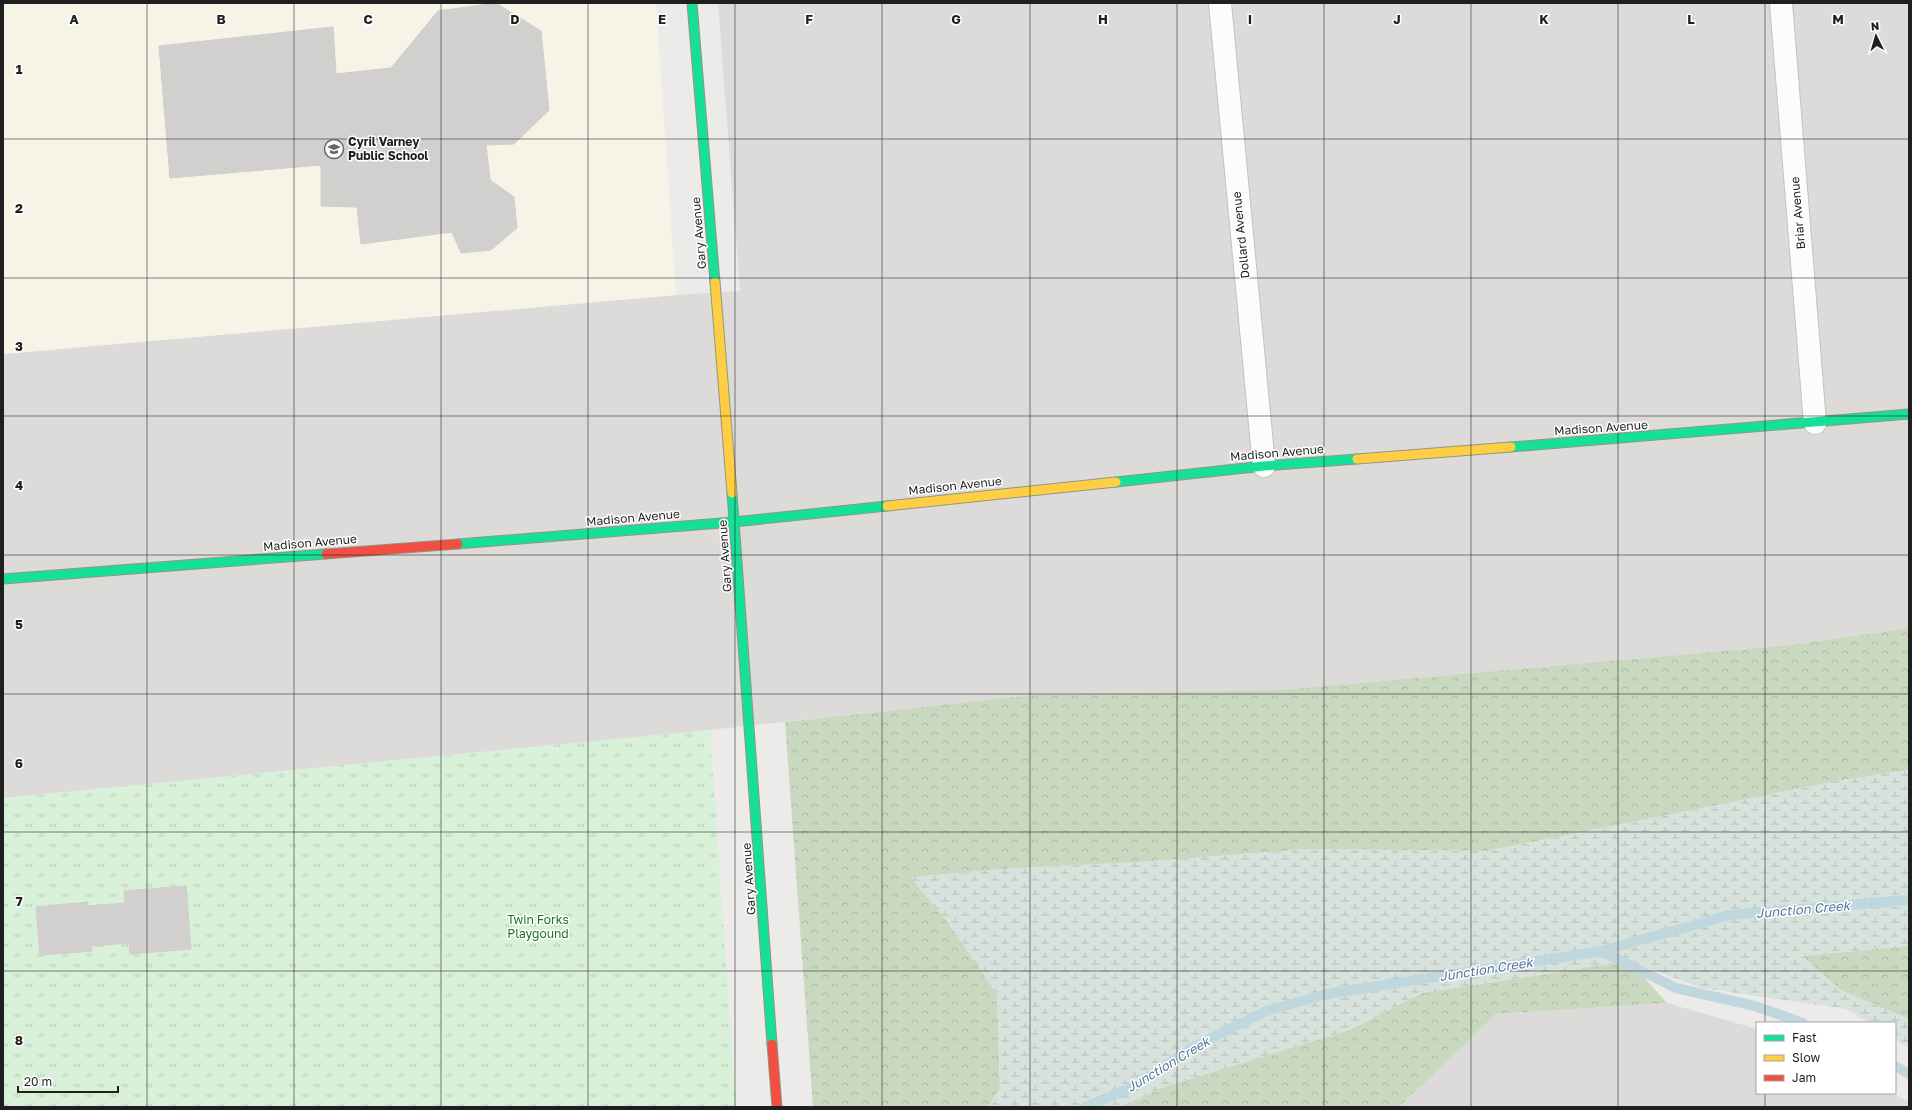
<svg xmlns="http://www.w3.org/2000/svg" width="1912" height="1110" font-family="'Golos Text',sans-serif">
  <defs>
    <pattern id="forest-crowns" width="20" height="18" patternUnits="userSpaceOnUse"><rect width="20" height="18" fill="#c9d9c0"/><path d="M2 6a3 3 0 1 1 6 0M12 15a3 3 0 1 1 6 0" fill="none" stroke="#acbaa5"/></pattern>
    <pattern id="wetland-marsh" width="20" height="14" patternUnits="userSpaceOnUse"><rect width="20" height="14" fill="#d7e2dc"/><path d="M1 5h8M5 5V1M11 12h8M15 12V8" fill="none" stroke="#b8c1bc"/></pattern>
    <pattern id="park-tufts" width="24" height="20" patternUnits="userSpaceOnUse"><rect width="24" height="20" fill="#d9f0d9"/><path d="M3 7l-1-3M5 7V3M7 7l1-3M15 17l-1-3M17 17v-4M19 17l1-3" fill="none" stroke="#bacdba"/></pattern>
  </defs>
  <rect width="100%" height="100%" fill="#edebe9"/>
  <g fill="#dcdbda">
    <path d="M718 3H1909V628L1791 645 1270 691 1031 695 710 730 3 798V354L676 295 740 291Z"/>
    <path d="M1667 1003 1757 1029V1093H1892L1909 1102V1107H1399L1496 1014Z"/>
  </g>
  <path fill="#f5f4e6" d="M3 3H656L676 295 3 354Z"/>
  <g fill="url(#forest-crowns)">
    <path d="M1909 628V770L1837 781 1488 851 1307 849 1142 862 1017 868 911 877 946 920 997 994 1000 1089 988 1107H813L785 722 1031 695 1280 690 1791 645Z"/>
    <path d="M1909 946V1019L1842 991 1802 956Z"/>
    <path d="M1629 961 1667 1003 1496 1014 1399 1107H1119L1167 1086 1349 1030 1422 993Z"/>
  </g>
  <path fill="url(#wetland-marsh)" d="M1909 770V946L1802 956 1842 991 1909 1019V1048L1895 1040V1023H1869L1846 1009 1702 988 1629 961 1422 993 1349 1030 1167 1086 1119 1107H988L1000 1089 997 994 946 920 910 877 1017 868 1142 862 1307 849 1488 851 1837 781Z"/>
  <path fill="url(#park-tufts)" d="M710 730 736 1107H3V798Z"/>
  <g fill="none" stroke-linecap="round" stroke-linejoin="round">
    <g stroke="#bfd7dd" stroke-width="10">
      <path d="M1601 951 1676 988 1755 1006 1803 1023"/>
      <path d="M1895 1066 1909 1074"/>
      <path d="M1085 1107 1133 1087 1192 1048 1266 1011 1327 994 1601 951 1730 915 1909 900"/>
    </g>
  </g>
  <g fill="#d2d0ce" stroke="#d0cdca">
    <path d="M496 3 541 31 549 110 514 144 486 145 490 180 514 197 517 228 491 250 461 253 452 232 361 244 357 207 321 206V165L170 178 159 46 333 27 336 74 391 68 438 11Z"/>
    <path d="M186 886 191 949 130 954 129 943 91 946 92 951 40 955 36 907 88 902V906L125 903 124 891Z"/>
  </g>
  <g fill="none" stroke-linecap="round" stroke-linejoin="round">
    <defs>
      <g id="street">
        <path d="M1220 3 1264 466"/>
        <path d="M1781 3 1815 423"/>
      </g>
      <g id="fast">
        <path d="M692 3 715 282"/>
        <path d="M1511 447 1909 414"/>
        <path d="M1116 482 1264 466 1357 459"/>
        <path d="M732 493 772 1044"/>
        <path d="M458 544 734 522 887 506"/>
        <path d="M3 579 326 554"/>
      </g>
      <g id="slow">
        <path d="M715 282 732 493"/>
        <path d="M1357 459 1511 447"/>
        <path d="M887 506 1116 482"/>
      </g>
      <g id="jam">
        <path d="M326 554 458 544"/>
        <path d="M772 1044 777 1107"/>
      </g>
    </defs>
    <use href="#street" stroke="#c4c3c2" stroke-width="24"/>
    <use href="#fast" stroke="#949582" stroke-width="11"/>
    <use href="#slow" stroke="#949582" stroke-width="11"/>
    <use href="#jam" stroke="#949582" stroke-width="11"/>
    <use href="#street" stroke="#fcfcfc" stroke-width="22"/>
    <use href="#fast" stroke="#16e098" stroke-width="9"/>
    <use href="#slow" stroke="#ffcf43" stroke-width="9"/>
    <use href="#jam" stroke="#f24e42" stroke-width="9"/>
  </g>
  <path fill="none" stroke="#1f1f1f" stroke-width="1" stroke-opacity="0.55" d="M147 3V1107M294 3V1107M441 3V1107M588 3V1107M735 3V1107M882 3V1107M1030 3V1107M1177 3V1107M1324 3V1107M1471 3V1107M1618 3V1107M1765 3V1023M3 139H1909M3 278H1909M3 416H1909M3 555H1909M3 694H1909M3 832H1909M3 971H1909M1765 1093V1107"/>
  <defs>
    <symbol id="school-ring" viewBox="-11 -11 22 22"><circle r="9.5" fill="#fff" stroke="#676666" stroke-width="1.5"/><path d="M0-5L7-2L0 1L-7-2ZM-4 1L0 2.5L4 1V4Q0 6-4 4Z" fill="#676666"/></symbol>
  </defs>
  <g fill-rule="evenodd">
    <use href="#school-ring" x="323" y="138" width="22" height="22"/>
  </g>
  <g text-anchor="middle" stroke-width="3" stroke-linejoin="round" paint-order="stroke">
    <g font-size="12" font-weight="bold" fill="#1f1f1f" stroke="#fff" text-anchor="start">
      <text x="348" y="146">Cyril Varney<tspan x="348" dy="14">Public School</tspan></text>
    </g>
    <g font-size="12" fill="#1f1f1f" stroke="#fff">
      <text transform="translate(1798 213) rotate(-95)" y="4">Briar Avenue</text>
      <text transform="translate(699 233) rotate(-95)" y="4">Gary Avenue</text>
      <text transform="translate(1241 235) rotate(-96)" y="4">Dollard Avenue</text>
      <text transform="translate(1601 428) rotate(-4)" y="4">Madison Avenue</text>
      <text transform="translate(1277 453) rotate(-5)" y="4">Madison Avenue</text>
      <text transform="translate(955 486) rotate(-6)" y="4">Madison Avenue</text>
      <text transform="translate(633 518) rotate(-5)" y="4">Madison Avenue</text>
      <text transform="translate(310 543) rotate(-5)" y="4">Madison Avenue</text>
      <text transform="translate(725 556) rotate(-94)" y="4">Gary Avenue</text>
      <text transform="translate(749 879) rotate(-94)" y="4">Gary Avenue</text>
    </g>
    <g font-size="12" fill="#17741f" stroke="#fff">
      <text x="538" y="924">Twin Forks<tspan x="538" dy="14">Playgound</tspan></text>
    </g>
    <g font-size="13" font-style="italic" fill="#52789f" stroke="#fff">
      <text transform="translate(1803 909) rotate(-5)" y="5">Junction Creek</text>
      <text transform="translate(1486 969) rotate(-9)" y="5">Junction Creek</text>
      <text transform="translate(1168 1064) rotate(-31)" y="5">Junction Creek</text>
    </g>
  </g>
  <g font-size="13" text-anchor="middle" font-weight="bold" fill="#1f1f1f" stroke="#fff" stroke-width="3" stroke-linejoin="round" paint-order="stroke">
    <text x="74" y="24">A</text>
    <text x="221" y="24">B</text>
    <text x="368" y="24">C</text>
    <text x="515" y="24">D</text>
    <text x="662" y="24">E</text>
    <text x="809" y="24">F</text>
    <text x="956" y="24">G</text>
    <text x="1103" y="24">H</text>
    <text x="1250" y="24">I</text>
    <text x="1397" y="24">J</text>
    <text x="1544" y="24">K</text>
    <text x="1691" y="24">L</text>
    <text x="1838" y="24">M</text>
    <text x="19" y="74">1</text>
    <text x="19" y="213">2</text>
    <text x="19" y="351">3</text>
    <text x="19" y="490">4</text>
    <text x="19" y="629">5</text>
    <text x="19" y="768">6</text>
    <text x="19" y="906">7</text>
    <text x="19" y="1045">8</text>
  </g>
  <rect width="1912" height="1110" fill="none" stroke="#1f1f1f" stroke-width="8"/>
  <rect x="1756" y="1022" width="140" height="72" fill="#ffffff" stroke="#a5a5a5"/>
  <rect x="1764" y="1035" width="20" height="6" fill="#16e098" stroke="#a5a5a5"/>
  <text x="1792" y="1042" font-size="12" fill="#1f1f1f">Fast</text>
  <rect x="1764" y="1055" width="20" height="6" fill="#ffcf43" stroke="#a5a5a5"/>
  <text x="1792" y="1062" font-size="12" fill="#1f1f1f">Slow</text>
  <rect x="1764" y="1075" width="20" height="6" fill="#f24e42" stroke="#a5a5a5"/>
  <text x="1792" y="1082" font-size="12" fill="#1f1f1f">Jam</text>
  <g transform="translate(1876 36) rotate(355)" stroke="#ffffff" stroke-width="3" paint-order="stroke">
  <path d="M0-3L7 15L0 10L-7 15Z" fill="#1f1f1f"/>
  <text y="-6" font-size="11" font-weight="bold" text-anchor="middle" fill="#1f1f1f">N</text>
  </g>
  <path d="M18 1086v6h100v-6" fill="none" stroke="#1f1f1f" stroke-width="2"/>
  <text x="24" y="1086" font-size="12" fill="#1f1f1f" stroke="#ffffff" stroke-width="3" paint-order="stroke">20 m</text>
</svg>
